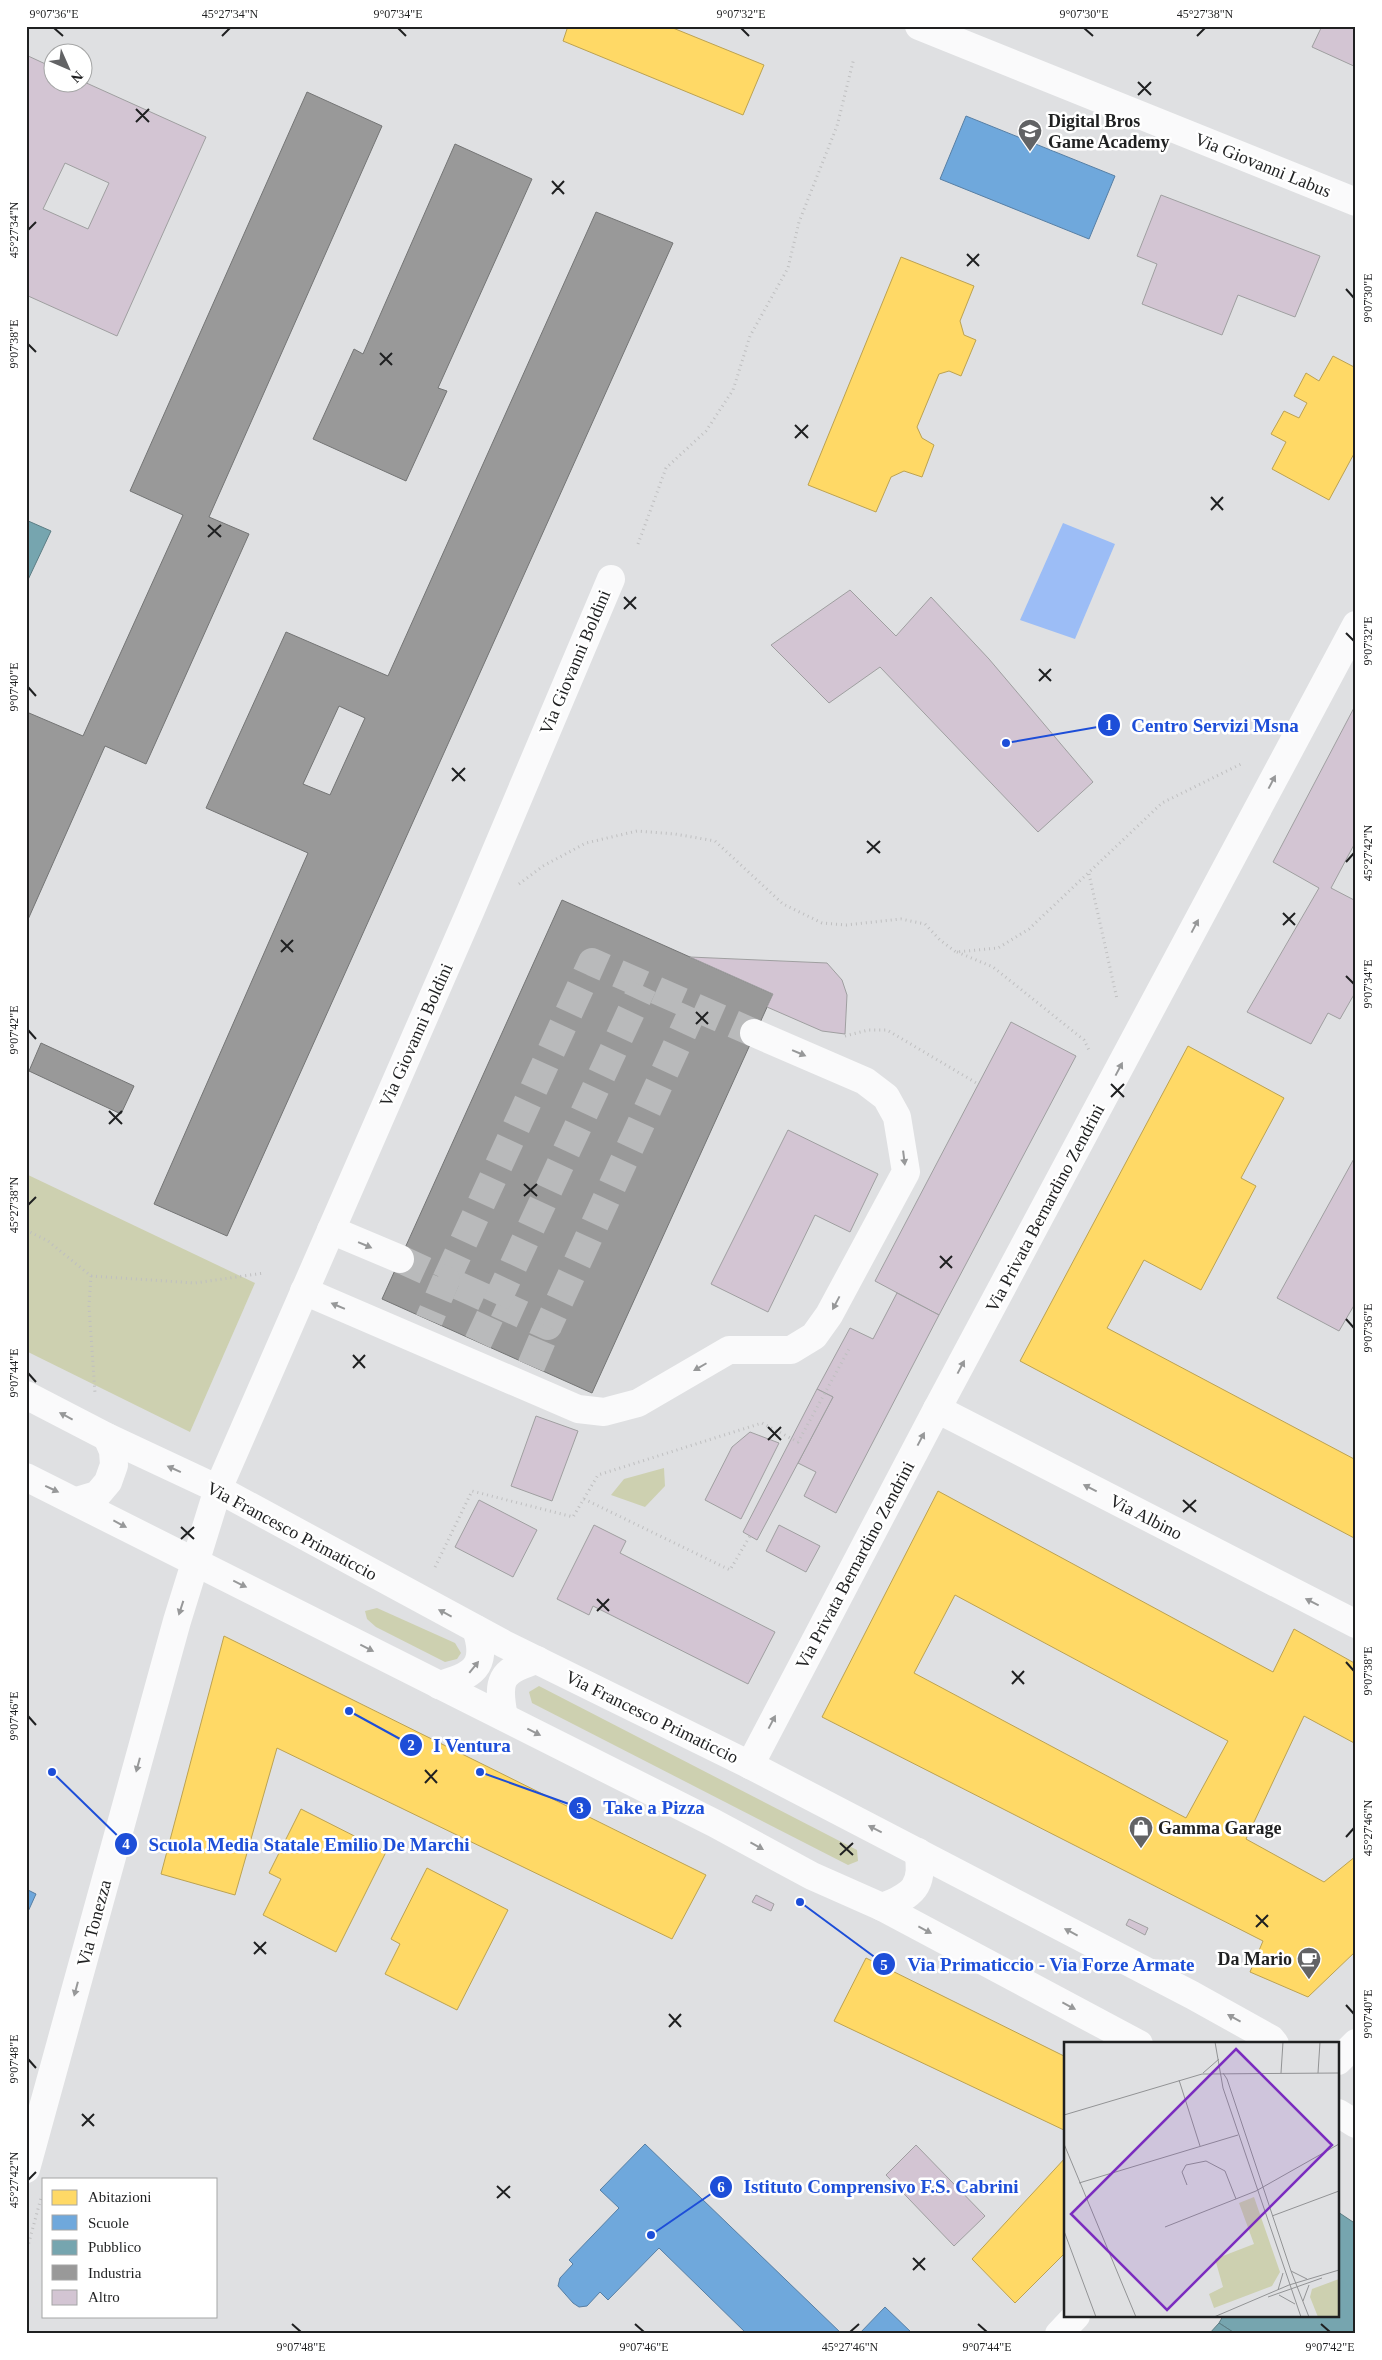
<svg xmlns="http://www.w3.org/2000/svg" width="1382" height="2360" font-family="Georgia,serif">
  <rect width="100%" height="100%" fill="#dfe0e2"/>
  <g fill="#cdd0b0">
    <path d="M26 1174 255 1283 190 1432 26 1351Z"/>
    <path d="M664 1468 665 1486 645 1507 611 1495 624 1479Z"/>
    <path d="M377 1608 455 1643 461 1653 457 1659 445 1662 376 1627 367 1619 365 1611Z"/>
    <path d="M539 1686 857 1850 858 1861 848 1865 532 1703 529 1692Z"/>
  </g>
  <path fill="#9cbdf6" d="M1063 523 1115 544 1075 639 1020 620Z"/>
  <g fill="#ffd966" stroke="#bca251" fill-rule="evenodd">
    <path d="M568 26H668L764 65 743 115 563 41Z"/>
    <path d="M901 257 974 286 960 321 964 335 976 340 961 376 949 371 939 374 917 427 922 438 934 445 922 477 904 471 891 477 876 512 808 485Z"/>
    <path d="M1333 356 1356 368V450L1329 500 1272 469 1286 442 1271 434 1284 411 1299 418 1307 403 1294 396 1306 373 1319 381Z"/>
    <path d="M1188 1046 1284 1098 1241 1178 1256 1186 1201 1290 1144 1260 1107 1328 1356 1460V1539L1020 1361Z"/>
    <path d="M938 1491 1273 1672 1294 1629 1356 1664V1744L1304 1716 1246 1839 1324 1882 1356 1856V1951L1308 1997 1250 1972 1263 1941 822 1717ZM955 1595 1228 1741 1186 1818 914 1673Z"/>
    <path d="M224 1636 706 1875 672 1939 277 1748 235 1895 161 1874Z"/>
    <path d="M301 1809 386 1852 336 1952 263 1915 281 1879 269 1873Z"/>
    <path d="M427 1868 508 1910 457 2010 385 1974 400 1944 391 1939Z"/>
    <path d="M866 1958 1066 2057V2131L834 2021Z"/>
    <path d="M1066 2157V2252L1015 2303 972 2259Z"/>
  </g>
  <g fill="#6fa8dc" stroke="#577fa4">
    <path d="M966 116 1115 176 1089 239 940 179Z"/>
    <path d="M26 1889 36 1894 26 1916Z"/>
    <path d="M645 2144 842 2334H747L659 2248 608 2300 600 2292 587 2306 579 2307 573 2303 558 2286 560 2278 573 2264 569 2260 619 2208 600 2190Z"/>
    <path d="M885 2307 913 2334H859Z"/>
  </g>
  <g fill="#76a5af" stroke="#5c7d84">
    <path d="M26 520 51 531 26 584Z"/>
    <path d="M1338 2212 1356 2224V2334H1236L1219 2323 1223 2316H1338Z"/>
    <path d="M1219 2323 1236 2334H1209Z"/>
  </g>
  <g fill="#999" stroke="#747575" fill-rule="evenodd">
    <path d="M307 92 382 126 209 517 249 534 146 764 105 746 26 924V720L29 713 83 736 183 515 130 491Z"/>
    <path d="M455 144 532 179 438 388 447 391 406 481 313 439 354 349 363 354Z"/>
    <path d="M596 212 673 243 227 1236 154 1204 308 853 206 808 286 632 388 676ZM339 706 365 718 330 795 303 784Z"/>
    <path d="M562 900 773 994 592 1393 382 1299Z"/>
    <path d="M41 1043 134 1086 121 1114 29 1071Z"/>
  </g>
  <g fill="#d3c5d3" stroke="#9f9fa0" fill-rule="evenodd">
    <path d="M1322 26H1356V67L1312 47Z"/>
    <path d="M26 55 52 67V82L82 81 206 137 117 336 26 295ZM65 163 109 183 88 229 43 209Z"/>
    <path d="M1161 195 1320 256 1295 317 1238 295 1222 335 1142 304 1157 264 1137 256Z"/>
    <path d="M850 590 896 636 931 597 989 659 1093 782 1038 832 880 667 829 703 771 645Z"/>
    <path d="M1356 704V841L1331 888 1356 901V991L1340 1019 1328 1013 1311 1044 1247 1012 1319 888 1273 862Z"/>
    <path d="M690 957 827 963 842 980 847 995 845 1034 822 1031 767 1007 773 994Z"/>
    <path d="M1011 1022 1076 1056 939 1315 875 1281Z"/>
    <path d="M788 1130 878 1174 850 1232 815 1215 768 1312 711 1284Z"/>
    <path d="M1356 1155V1302L1339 1331 1277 1298Z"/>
    <path d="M897 1293 939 1315 836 1513 804 1496 816 1472 798 1463 833 1397 817 1389 850 1328 873 1339Z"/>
    <path d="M817 1389 833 1397 757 1540 743 1532Z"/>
    <path d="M536 1416 578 1431 552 1501 511 1486Z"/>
    <path d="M750 1432 779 1443 741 1519 705 1500 732 1447Z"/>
    <path d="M479 1500 537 1530 513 1577 455 1547Z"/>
    <path d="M594 1525 626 1541 620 1553 775 1632 748 1684 593 1606 589 1615 557 1599Z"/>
    <path d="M779 1525 820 1546 806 1572 766 1551Z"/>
    <path d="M756 1895 774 1904 771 1911 752 1902Z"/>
    <path d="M1129 1919 1148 1928 1145 1935 1126 1925Z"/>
    <path d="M916 2145 985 2216 954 2246 886 2175Z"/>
  </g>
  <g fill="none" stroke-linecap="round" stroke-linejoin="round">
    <g stroke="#b9babb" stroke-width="28" stroke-dasharray="28 14" stroke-linecap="butt">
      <path d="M694 1008 548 1326 446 1280 592 962 754 1033"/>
      <path d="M400 1259 446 1280 429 1320"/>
      <path d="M478 1342 643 986"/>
      <path d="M531 1366 548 1326"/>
    </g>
    <g stroke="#bfbfc0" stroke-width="3" stroke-dasharray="1 4" stroke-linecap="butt">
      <path d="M638 544 666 468 706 431 733 390 750 336 788 268 799 222 837 126 854 58"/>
      <path d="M1089 874 1117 999"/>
      <path d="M519 884 543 866 586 843 637 831 675 834 715 841 783 904 822 923 846 925 901 919 925 924 940 940 956 952 998 948 1029 929 1162 803 1243 763"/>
      <path d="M957 952 993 967 1084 1040 1090 1052"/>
      <path d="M845 1036 868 1030H887L978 1084"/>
      <path d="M26 1230 48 1241 91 1276 89 1306 95 1393"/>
      <path d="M91 1276 195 1283 264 1273"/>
      <path d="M584 1499 730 1570 750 1536"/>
      <path d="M435 1567 472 1491 573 1517 598 1475 762 1423 798 1442 849 1349"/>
      <path d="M26 2253 41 2198"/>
    </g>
    <g stroke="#fafafb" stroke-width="28">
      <path d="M919 26 1356 202"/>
      <path d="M331 1230 400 1259"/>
      <path d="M304 1291 578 1409 604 1412 638 1403 729 1350H791L814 1336 829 1315 906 1172 897 1117 886 1097 865 1081 754 1033"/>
      <path d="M26 1395 107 1437 218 1489 504 1644 750 1765 1192 1995 1271 2039 1275 2044"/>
      <path d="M937 1409 1356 1624"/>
      <path d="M26 1477 714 1823 812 1876 882 1907 1139 2044"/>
      <path d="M77 1501 97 1495 108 1482 114 1465 113 1451 107 1437"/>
      <path d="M439 1685C472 1676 489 1667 476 1629"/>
      <path d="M504 1717C497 1681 499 1671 537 1660"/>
      <path d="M750 1765 937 1409 1356 625"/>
      <path d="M882 1907C912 1896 925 1886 918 1852"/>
      <path d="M1338 2061 1356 2043"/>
      <path d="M1338 2113 1356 2124"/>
      <path d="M26 2169 177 1621 218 1489 470 912 611 579"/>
      <path d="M1059 2334 1076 2316"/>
    </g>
  </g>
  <defs><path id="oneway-solid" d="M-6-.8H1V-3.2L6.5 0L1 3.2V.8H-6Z" transform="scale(1.25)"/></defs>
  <g fill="#979899">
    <use href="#oneway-solid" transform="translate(1272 782) rotate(-62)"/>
    <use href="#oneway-solid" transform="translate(1195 926) rotate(-62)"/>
    <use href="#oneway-solid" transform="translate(799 1053) rotate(23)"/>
    <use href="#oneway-solid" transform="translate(1119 1069) rotate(-62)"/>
    <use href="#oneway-solid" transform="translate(904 1158) rotate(83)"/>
    <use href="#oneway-solid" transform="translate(365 1245) rotate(23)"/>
    <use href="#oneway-solid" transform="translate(836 1303) rotate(118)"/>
    <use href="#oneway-solid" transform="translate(338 1306) rotate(-157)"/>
    <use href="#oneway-solid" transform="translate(700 1367) rotate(150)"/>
    <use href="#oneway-solid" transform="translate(961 1367) rotate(-62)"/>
    <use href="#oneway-solid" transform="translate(66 1416) rotate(-152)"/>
    <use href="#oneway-solid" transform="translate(921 1439) rotate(-62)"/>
    <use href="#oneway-solid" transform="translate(174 1469) rotate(-156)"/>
    <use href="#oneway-solid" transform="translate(1090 1488) rotate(-153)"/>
    <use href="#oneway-solid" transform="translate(52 1489) rotate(25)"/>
    <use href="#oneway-solid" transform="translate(120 1524) rotate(28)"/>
    <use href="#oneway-solid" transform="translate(240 1584) rotate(26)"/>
    <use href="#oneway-solid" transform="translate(1312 1602) rotate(-153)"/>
    <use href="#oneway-solid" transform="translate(181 1608) rotate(108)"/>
    <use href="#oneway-solid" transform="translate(445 1613) rotate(-152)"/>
    <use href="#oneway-solid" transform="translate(367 1648) rotate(27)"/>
    <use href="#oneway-solid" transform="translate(474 1667) rotate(-51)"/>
    <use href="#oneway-solid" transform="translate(772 1722) rotate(-62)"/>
    <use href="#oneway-solid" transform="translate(534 1732) rotate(27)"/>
    <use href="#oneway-solid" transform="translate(138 1765) rotate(105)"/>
    <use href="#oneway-solid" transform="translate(875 1829) rotate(-153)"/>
    <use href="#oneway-solid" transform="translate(757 1846) rotate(29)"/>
    <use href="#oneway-solid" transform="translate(925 1930) rotate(28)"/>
    <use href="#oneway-solid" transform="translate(1071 1932) rotate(-152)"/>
    <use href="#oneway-solid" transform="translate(76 1989) rotate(105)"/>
    <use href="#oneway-solid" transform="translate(1069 2006) rotate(28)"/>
    <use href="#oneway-solid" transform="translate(1234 2018) rotate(-151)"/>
  </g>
  <path fill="none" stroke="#1f2021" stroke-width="2" d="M54 28 63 36M398 28 406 36M741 28 749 36M1084 28 1093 36M222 36 230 28M1197 36 1205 28M1138 82 1151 95M1138 95 1151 82M136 109 149 122M136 122 149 109M552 181 564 194M552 194 564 181M28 230 36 222M967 254 979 266M967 266 979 254M1346 289 1354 298M28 344 36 352M380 353 392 365M380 365 392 353M795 425 808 438M795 438 808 425M1211 497 1223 510M1211 510 1223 497M208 525 221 537M208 537 221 525M624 597 636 609M624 609 636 597M1346 633 1354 641M1039 669 1051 681M1039 681 1051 669M28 687 36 696M452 768 465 781M452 781 465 768M867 841 880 853M867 853 880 841M1346 862 1354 853M1283 913 1295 925M1283 925 1295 913M281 940 293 952M281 952 293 940M1346 976 1354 984M696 1012 708 1024M696 1024 708 1012M28 1030 36 1039M1111 1084 1124 1097M1111 1097 1124 1084M109 1111 122 1124M109 1124 122 1111M524 1184 537 1196M524 1196 537 1184M28 1205 36 1197M940 1256 952 1268M940 1268 952 1256M1346 1319 1354 1328M353 1355 365 1368M353 1368 365 1355M28 1373 36 1382M768 1427 781 1440M768 1440 781 1427M1183 1500 1196 1512M1183 1512 1196 1500M181 1527 194 1539M181 1539 194 1527M597 1599 609 1611M597 1611 609 1599M1346 1662 1354 1671M1012 1671 1024 1684M1012 1684 1024 1671M28 1716 36 1725M425 1770 437 1783M425 1783 437 1770M1346 1837 1354 1828M840 1843 853 1855M840 1855 853 1843M1256 1915 1268 1927M1256 1927 1268 1915M254 1942 266 1954M254 1954 266 1942M1346 2005 1354 2014M669 2014 681 2027M669 2027 681 2014M28 2059 36 2068M82 2114 94 2126M82 2126 94 2114M28 2180 36 2172M497 2186 510 2198M497 2198 510 2186M913 2258 925 2270M913 2270 925 2258M292 2324 301 2332M635 2324 644 2332M978 2324 987 2332M1321 2324 1330 2332M850 2332 859 2324"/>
  <defs>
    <symbol id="school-pin" viewBox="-11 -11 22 30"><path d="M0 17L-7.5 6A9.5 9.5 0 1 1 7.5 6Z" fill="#626365" stroke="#fff"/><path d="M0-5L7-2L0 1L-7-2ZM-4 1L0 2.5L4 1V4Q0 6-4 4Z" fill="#fff"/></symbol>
    <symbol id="shop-pin" viewBox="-11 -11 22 30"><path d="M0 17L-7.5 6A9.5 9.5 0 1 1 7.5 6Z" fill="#626365" stroke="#fff"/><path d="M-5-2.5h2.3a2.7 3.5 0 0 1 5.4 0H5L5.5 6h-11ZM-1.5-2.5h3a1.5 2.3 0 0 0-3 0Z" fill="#fff"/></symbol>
    <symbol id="cafe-pin" viewBox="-11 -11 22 30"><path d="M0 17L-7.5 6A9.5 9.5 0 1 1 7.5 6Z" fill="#626365" stroke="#fff"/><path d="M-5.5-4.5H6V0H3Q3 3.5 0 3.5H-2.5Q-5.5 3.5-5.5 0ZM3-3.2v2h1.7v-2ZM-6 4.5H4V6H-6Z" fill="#fff"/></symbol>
  </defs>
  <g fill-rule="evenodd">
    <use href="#school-pin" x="1016" y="117" width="28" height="38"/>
    <use href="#shop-pin" x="1127" y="1814" width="28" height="38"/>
    <use href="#cafe-pin" x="1295" y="1945" width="28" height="38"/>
  </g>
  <g text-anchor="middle" stroke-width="5" stroke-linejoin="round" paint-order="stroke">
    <g font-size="18" font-weight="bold" fill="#1f2021" stroke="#fff" text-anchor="start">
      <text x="1048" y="127">Digital Bros<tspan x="1048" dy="21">Game Academy</tspan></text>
      <text x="1158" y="1834">Gamma Garage</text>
      <text x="1292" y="1965" text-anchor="end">Da Mario</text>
    </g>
    <g font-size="18" fill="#1f2021" stroke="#fff">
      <text transform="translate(1263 165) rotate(22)" y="6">Via Giovanni Labus</text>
      <text transform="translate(575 662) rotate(-67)" y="6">Via Giovanni Boldini</text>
      <text transform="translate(416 1035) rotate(-66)" y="6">Via Giovanni Boldini</text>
      <text transform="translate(1045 1208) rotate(-62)" y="6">Via Privata Bernardino Zendrini</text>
      <text transform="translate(1146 1517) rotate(27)" y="6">Via Albino</text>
      <text transform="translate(292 1531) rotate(28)" y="6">Via Francesco Primaticcio</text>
      <text transform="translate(855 1565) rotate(-62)" y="6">Via Privata Bernardino Zendrini</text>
      <text transform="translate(652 1717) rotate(26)" y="6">Via Francesco Primaticcio</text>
      <text transform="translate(94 1923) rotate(-75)" y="6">Via Tonezza</text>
    </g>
  </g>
  <g transform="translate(1064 2042)">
    <rect width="275" height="275" fill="#dfe0e2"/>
    <path d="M190 155 216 230 208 244 150 266 145 252 159 245 151 217 190 202 175 161ZM275 237V274L254 275 246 255 248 247Z" fill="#cdd0b0"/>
    <path fill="none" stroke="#929395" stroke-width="1" d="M151 0 159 46 237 275M139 31 155 17M159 31 163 37 227 229 245 275M217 31 219 0M254 31 256 0M115 38 136 104M0 73 138 32 275 31M0 102 72 275M15 141 174 93M123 143 118 130 122 123 142 119 161 129 172 157M208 174 275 149M101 185 192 149 275 102M0 189 32 275M227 229 243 237M214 248 219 231M215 253 231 262M204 255 258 236M239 259 245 243M150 275 225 243 275 228"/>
    <path fill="#7b2cbf" fill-opacity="0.15" stroke="#7b2cbf" stroke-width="2.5" d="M172 7 268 103 103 268 7 172Z"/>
    <rect width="275" height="275" fill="none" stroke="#1f2021" stroke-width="2.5"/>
  </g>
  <path fill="none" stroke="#1d4ed8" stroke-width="2" d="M1006 743L1109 725M349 1711L411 1745M480 1772L580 1808M52 1772L126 1844M800 1902L884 1964M651 2235L721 2187"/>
  <g fill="#1d4ed8" stroke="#fff" stroke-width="2">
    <circle cx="1006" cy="743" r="5"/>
    <circle cx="349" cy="1711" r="5"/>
    <circle cx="480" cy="1772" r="5"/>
    <circle cx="52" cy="1772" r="5"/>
    <circle cx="800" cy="1902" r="5"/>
    <circle cx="651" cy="2235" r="5"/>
    <circle cx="1109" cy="725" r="12"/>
    <circle cx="411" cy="1745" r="12"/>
    <circle cx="580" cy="1808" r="12"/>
    <circle cx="126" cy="1844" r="12"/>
    <circle cx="884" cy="1964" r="12"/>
    <circle cx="721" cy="2187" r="12"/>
  </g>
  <g font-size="15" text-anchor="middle" font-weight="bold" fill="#fff">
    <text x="1109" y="730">1</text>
    <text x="411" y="1750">2</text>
    <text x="580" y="1813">3</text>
    <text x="126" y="1849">4</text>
    <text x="884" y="1970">5</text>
    <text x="721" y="2192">6</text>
  </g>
  <g font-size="19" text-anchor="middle" font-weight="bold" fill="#1d4ed8" stroke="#fff" stroke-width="5" stroke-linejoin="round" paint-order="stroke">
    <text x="1215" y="732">Centro Servizi Msna</text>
    <text x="472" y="1752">I Ventura</text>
    <text x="654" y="1814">Take a Pizza</text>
    <text x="309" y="1851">Scuola Media Statale Emilio De Marchi</text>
    <text x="1051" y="1971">Via Primaticcio - Via Forze Armate</text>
    <text x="881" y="2193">Istituto Comprensivo F.S. Cabrini</text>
  </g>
  <rect width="1382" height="2360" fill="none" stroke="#ffffff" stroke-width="55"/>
  <rect x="42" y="2178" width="175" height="140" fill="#ffffff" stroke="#a5a6a6"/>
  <rect x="52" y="2190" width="25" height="15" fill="#ffd966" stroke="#a5a6a6"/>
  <text x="88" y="2202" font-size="15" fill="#1f2021">Abitazioni</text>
  <rect x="52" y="2215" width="25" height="15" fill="#6fa8dc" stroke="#a5a6a6"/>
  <text x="88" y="2228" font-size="15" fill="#1f2021">Scuole</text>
  <rect x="52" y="2240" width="25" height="15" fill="#76a5af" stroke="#a5a6a6"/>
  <text x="88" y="2252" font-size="15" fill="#1f2021">Pubblico</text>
  <rect x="52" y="2265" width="25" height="15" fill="#999999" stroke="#a5a6a6"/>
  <text x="88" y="2278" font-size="15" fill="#1f2021">Industria</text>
  <rect x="52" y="2290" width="25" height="15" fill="#d3c5d3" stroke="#a5a6a6"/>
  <text x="88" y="2302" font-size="15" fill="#1f2021">Altro</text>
  <g transform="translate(68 68) rotate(135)"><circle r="24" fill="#ffffff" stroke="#a5a6a6"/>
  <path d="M0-4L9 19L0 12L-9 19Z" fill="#626365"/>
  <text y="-8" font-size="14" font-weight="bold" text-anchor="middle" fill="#1f2021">N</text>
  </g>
  <rect x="28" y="28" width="1326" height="2304" fill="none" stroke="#1f2021" stroke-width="2"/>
  <g font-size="12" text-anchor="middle" fill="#1f2021">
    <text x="54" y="18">9°07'36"E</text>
    <text x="230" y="18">45°27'34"N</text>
    <text x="398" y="18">9°07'34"E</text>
    <text x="741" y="18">9°07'32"E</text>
    <text x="1084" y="18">9°07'30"E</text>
    <text x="1205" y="18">45°27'38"N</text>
    <text transform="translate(14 230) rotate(-90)" y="4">45°27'34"N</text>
    <text transform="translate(1368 298) rotate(-90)" y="4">9°07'30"E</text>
    <text transform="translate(14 344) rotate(-90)" y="4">9°07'38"E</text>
    <text transform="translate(1368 641) rotate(-90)" y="4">9°07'32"E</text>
    <text transform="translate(14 687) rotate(-90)" y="4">9°07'40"E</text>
    <text transform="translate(1368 853) rotate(-90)" y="4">45°27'42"N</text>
    <text transform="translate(1368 984) rotate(-90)" y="4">9°07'34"E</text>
    <text transform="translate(14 1030) rotate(-90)" y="4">9°07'42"E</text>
    <text transform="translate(14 1205) rotate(-90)" y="4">45°27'38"N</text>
    <text transform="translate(1368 1328) rotate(-90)" y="4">9°07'36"E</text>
    <text transform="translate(14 1373) rotate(-90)" y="4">9°07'44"E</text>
    <text transform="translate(1368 1671) rotate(-90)" y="4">9°07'38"E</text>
    <text transform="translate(14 1716) rotate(-90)" y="4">9°07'46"E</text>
    <text transform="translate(1368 1828) rotate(-90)" y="4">45°27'46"N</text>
    <text transform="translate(1368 2014) rotate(-90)" y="4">9°07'40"E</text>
    <text transform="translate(14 2059) rotate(-90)" y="4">9°07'48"E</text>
    <text transform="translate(14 2180) rotate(-90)" y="4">45°27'42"N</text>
    <text x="301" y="2351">9°07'48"E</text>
    <text x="644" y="2351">9°07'46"E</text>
    <text x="850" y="2351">45°27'46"N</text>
    <text x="987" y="2351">9°07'44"E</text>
    <text x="1330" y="2351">9°07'42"E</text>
  </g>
</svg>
